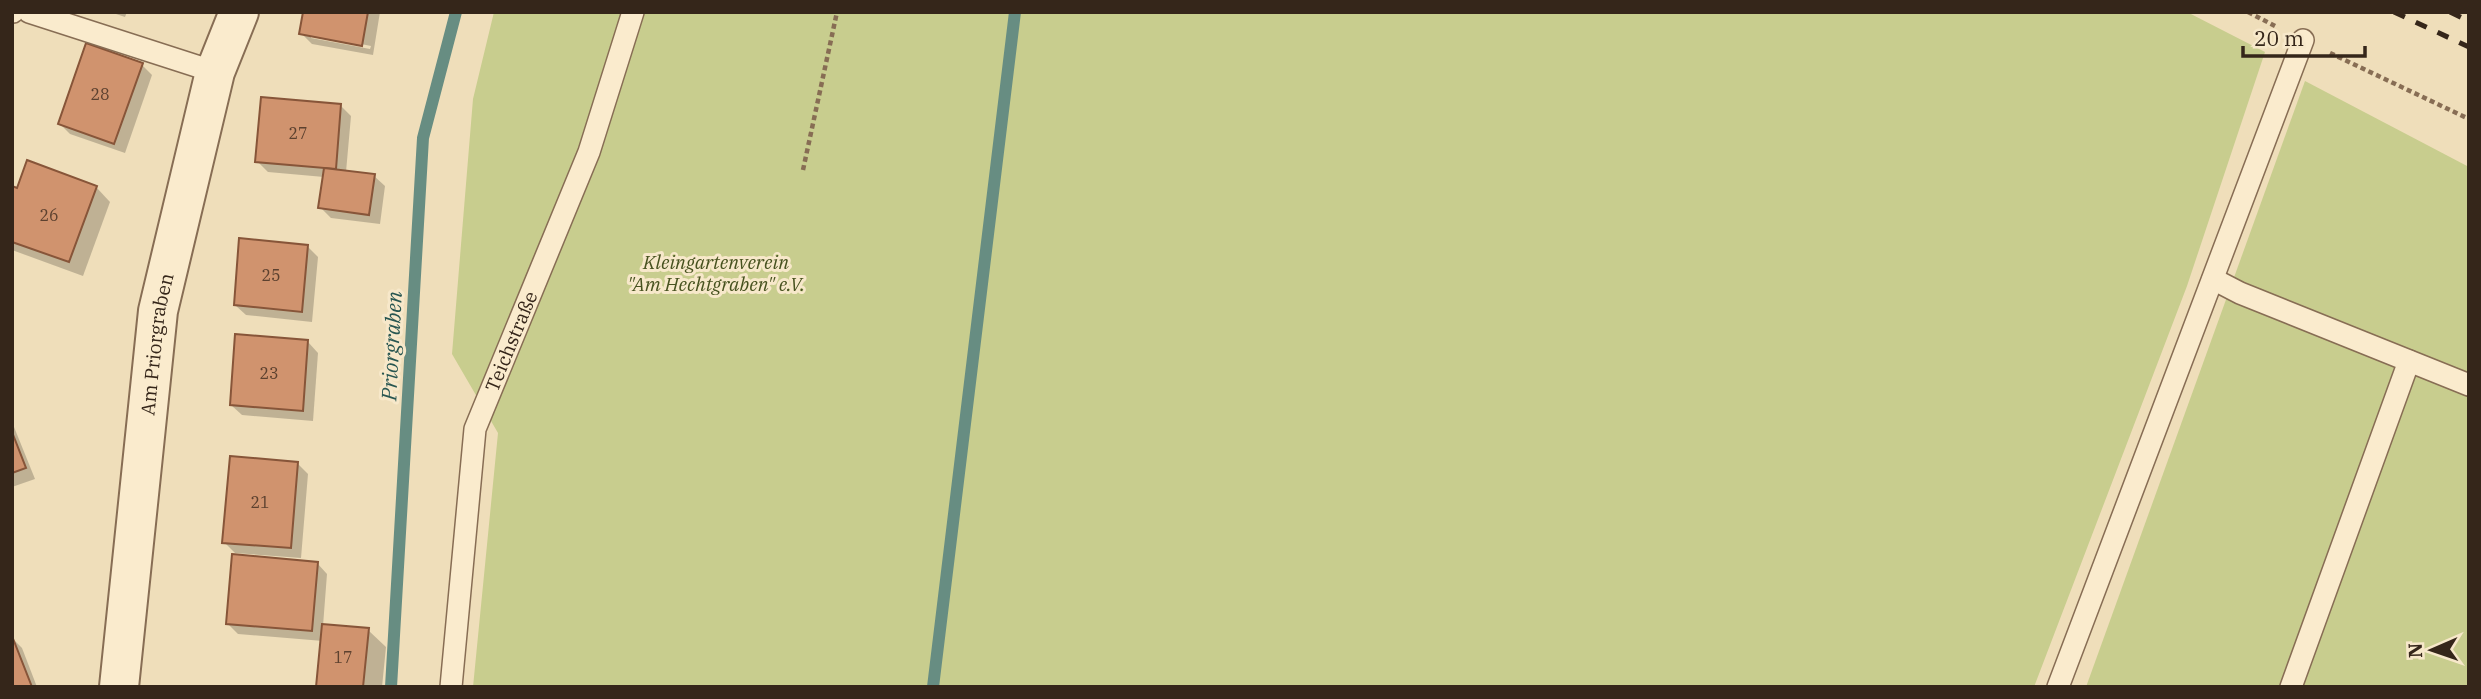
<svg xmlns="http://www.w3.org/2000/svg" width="2481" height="699" font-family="'IBM Plex Serif',serif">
  <rect width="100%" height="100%" fill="#efdeba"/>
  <g fill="#c8cd8e">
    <path d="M494 12H2187L2265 52 2187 286 2034 687H473L498 433 452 354 473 99Z"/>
    <path d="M2305 81 2469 167V687H2086Z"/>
  </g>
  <g fill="#0003" fill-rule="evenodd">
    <path d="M110 12H127L125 17Z"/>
    <path d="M305 12H380L373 55 312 44 301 33ZM311 34 371 46 370 49 311 38Z"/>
    <path d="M142 65 152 75 125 153 70 134 60 124Z"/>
    <path d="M340 105 351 116 346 172 374 176 385 186 380 224 331 218 320 207 324 177 268 172 257 161Z"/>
    <path d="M96 187 110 202 83 276 12 250V188Z"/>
    <path d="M307 246 318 257 312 322 246 315 235 305Z"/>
    <path d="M308 342 318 353 313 421 242 415 231 405Z"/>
    <path d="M12 422 35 479 12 487Z"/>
    <path d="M298 464 308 474 301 558 235 553 224 542Z"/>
    <path d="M317 563 327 574 323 626 368 630 386 647 382 687H318L323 641 238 634 227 623Z"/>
    <path d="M12 638 22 648 37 687H12Z"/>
  </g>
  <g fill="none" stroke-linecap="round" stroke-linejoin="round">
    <g stroke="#678d82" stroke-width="12">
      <path d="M391 687 423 138 456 12"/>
      <path d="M933 687 1015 12"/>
    </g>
  </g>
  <g fill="#d0936e" stroke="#875539" stroke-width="2">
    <path d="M303 12H368L362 46 299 34Z"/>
    <path d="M86 43 143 63 114 144 58 124Z"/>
    <path d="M261 97 341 104 336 169 255 162Z"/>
    <path d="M27 160 97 186 69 262 12 242V186L17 188Z"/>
    <path d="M324 168 375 174 369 215 318 208Z"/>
    <path d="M239 238 308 245 302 312 234 305Z"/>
    <path d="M235 334 308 340 303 411 230 405Z"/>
    <path d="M12 432 26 468 12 473Z"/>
    <path d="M230 456 298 462 291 548 222 543Z"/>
    <path d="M232 554 318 562 312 631 226 624Z"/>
    <path d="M322 624 369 628 363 687H316Z"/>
    <path d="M12 636 32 687H12Z"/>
  </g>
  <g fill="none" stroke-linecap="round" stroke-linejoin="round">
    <defs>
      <g id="service">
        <path d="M12 12H13"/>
        <path d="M29 12 215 72"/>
        <path d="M2213 279 2240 293 2469 385"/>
        <path id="s1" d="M451 687 475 429 589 152 633 12"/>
        <path d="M2058 687 2303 40"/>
        <path d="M2291 687 2409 361"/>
      </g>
      <g id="minor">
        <path id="s2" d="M119 687 158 311 215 72 239 12"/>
      </g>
    </defs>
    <use href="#service" stroke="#876d54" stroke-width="24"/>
    <use href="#minor" stroke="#876d54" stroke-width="42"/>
    <g stroke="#876d54" stroke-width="4.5" stroke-dasharray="5 3.5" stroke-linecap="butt">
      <path d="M2248 12 2275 26"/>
      <path d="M2330 53 2469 119"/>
      <path d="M803 170 837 12"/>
    </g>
    <use href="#service" stroke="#faebcd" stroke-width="21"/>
    <use href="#minor" stroke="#faebcd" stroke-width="38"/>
    <g stroke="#35261a" stroke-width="5" stroke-dasharray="12 12" stroke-linecap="butt">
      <path d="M2394 12 2469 47"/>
      <path d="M2450 12 2469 21"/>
    </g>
  </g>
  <g text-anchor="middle" stroke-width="6" stroke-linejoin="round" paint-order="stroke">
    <g font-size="16" fill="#5c412f">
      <text x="100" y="100">28</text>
      <text x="298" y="139">27</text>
      <text x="49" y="221">26</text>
      <text x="271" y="281">25</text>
      <text x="269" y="379">23</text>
      <text x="260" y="508">21</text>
      <text x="343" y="663">17</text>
    </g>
    <g font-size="19" font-style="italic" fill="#47521f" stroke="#f7e8ca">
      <text x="716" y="269">Kleingartenverein<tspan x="716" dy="22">"Am Hechtgraben" e.V.</tspan></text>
    </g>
    <g font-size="19" fill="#35261a" stroke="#f7e8ca">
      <text dy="7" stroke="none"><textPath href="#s1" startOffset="354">Teichstraße</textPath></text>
      <text dy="7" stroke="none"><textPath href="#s2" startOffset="345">Am Priorgraben</textPath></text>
    </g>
    <g font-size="21" font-style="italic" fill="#285651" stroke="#f7e8ca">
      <text transform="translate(392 346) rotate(-87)" y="7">Priorgraben</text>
    </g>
  </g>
  <rect width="2481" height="699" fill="none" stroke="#35261a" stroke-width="28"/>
  <g transform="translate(2432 650) rotate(268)" stroke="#f7e8ca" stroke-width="5" paint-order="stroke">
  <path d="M0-5L12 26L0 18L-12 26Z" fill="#35261a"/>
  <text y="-10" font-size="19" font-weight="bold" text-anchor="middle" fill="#35261a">N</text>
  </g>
  <path d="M2243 46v10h122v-10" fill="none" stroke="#35261a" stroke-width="3.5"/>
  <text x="2254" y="46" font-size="21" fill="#35261a" stroke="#f7e8ca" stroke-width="5" paint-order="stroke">20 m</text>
</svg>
